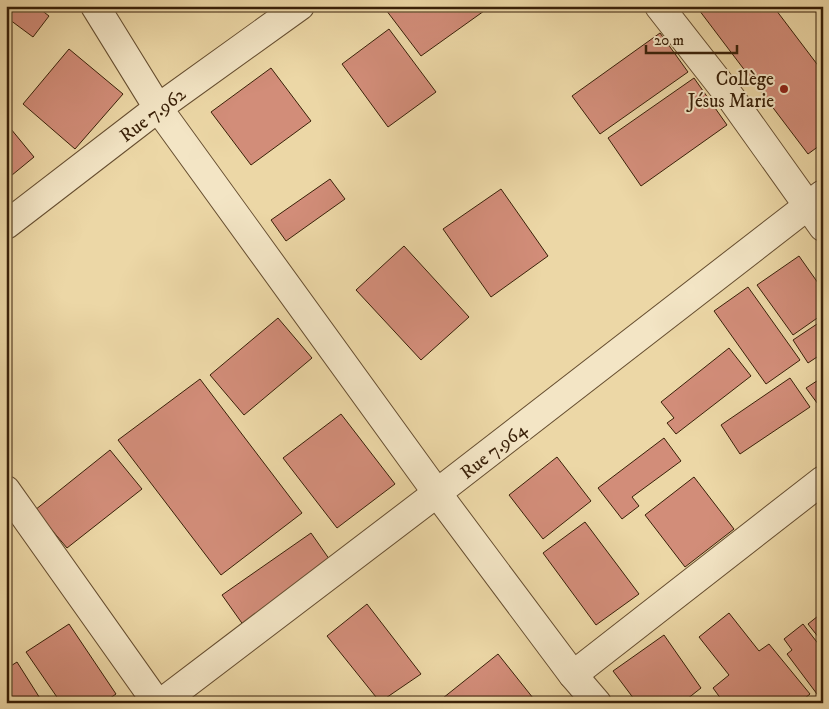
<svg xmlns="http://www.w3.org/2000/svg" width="829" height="709" font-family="'IM FELL DW Pica',serif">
  <rect width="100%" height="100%" fill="#ecd7a6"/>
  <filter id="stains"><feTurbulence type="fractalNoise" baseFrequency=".004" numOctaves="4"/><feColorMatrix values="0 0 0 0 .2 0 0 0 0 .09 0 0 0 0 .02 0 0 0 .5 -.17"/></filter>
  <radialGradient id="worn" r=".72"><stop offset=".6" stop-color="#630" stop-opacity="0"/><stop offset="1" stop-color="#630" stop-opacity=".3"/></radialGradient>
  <g fill="#d28d79" stroke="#392008">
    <path d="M6 6H36L49 16 33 37 6 17Z"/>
    <path d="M383 6H480L484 11 421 56Z"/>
    <path d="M696 6H773L823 72V143L808 154Z"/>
    <path d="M389 29 436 92 388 127 342 64Z"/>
    <path d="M660 33 688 72 600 134 572 96Z"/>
    <path d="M69 49 123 94 75 149 23 104Z"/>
    <path d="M271 68 311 121 251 165 211 112Z"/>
    <path d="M694 78 727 125 641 186 608 138Z"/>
    <path d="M6 123 34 157 6 180Z"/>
    <path d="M330 179 345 199 286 241 271 220Z"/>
    <path d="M501 189 548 256 491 297 443 229Z"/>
    <path d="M404 246 469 317 421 360 356 290Z"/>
    <path d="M799 256 823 290V314L793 335 757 285Z"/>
    <path d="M748 287 800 360 766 384 714 311Z"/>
    <path d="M278 318 312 358 244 415 210 375Z"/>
    <path d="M823 320V353L808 363 793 340Z"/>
    <path d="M729 348 751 376 676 434 667 423 674 418 661 402Z"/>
    <path d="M823 377V411L806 388Z"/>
    <path d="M790 378 810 407 740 454 721 425Z"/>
    <path d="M200 379 302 513 221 575 118 440Z"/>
    <path d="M341 414 395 484 337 528 283 458Z"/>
    <path d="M664 438 681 461 632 497 639 506 622 519 598 488Z"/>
    <path d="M110 450 142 489 67 548 35 510Z"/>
    <path d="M557 457 591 501 543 539 509 495Z"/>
    <path d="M694 477 734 529 685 567 645 515Z"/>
    <path d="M585 522 639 594 596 625 543 553Z"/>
    <path d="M311 533 332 563 244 626 222 595Z"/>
    <path d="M367 604 421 674 380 702 327 636Z"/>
    <path d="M823 612V643L808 624Z"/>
    <path d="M729 613 759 651 769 644 810 694 799 703H724L713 688 729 675 699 637Z"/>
    <path d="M69 624 116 694 103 703H61L26 652Z"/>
    <path d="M803 624 823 650V702L787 654 792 650 784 639Z"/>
    <path d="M664 635 701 688 682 703H637L613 671Z"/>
    <path d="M498 654 537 703H447L443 698Z"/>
    <path d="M17 662 43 703H6V669Z"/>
  </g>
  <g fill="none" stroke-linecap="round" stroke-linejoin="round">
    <defs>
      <g id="minor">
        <path d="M95 6 158 108 437 493 573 675 597 703"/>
        <path d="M659 6 731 98 823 227"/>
        <path d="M6 225 158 108 300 6"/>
        <path d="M6 490 157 703"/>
        <path d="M573 675 823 480"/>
        <path d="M161 703 437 493 823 194"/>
      </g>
    </defs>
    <use href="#minor" stroke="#664e30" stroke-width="30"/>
    <use href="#minor" stroke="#f3e5c5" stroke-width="28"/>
  </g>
  <circle fill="#8f2418" stroke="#f3e5c5" stroke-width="2" cx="784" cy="89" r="5"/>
  <g text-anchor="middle" stroke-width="4" stroke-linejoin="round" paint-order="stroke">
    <g font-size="19" fill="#392008" stroke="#f3e5c5" text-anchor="end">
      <text x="774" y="85">Collège<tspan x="774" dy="22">Jésus Marie</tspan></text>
    </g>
    <g font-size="19" fill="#392008" stroke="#f3e5c5">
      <text transform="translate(152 114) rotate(-37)" y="7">Rue 7.962</text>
      <text transform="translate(493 450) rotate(-38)" y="7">Rue 7.964</text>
    </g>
  </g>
  <rect width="829" height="709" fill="none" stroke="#ecd7a6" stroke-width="25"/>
  <rect x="8" y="8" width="814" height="694" fill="none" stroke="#392008" stroke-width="2.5"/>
  <rect x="12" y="12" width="804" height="684" fill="none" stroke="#392008"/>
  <path d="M646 45v8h91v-8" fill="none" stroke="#392008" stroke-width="2.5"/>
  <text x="654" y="45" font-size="15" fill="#392008" stroke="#f3e5c5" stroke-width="4" paint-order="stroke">20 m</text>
  <rect width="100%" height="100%" filter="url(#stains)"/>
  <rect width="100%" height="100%" fill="url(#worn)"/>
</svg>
